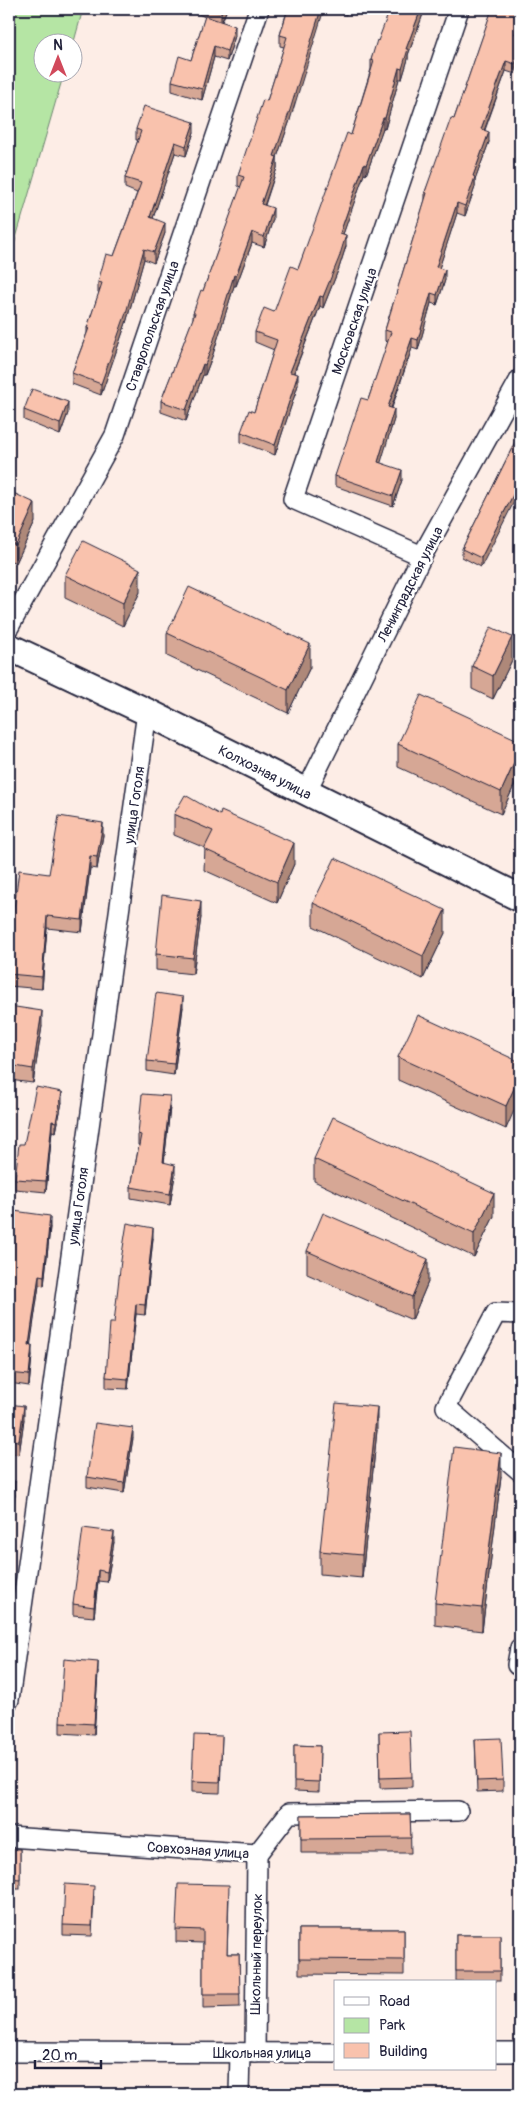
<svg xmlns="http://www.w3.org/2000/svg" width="529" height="2103" font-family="Pangolin,sans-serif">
  <rect width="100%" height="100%" fill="#fdede6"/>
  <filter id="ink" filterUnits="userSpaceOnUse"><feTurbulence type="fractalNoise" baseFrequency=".02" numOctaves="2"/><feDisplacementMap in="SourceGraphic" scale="10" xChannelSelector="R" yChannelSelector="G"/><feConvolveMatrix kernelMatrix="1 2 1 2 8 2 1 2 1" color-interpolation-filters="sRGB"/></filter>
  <g filter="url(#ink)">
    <path fill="#b5e5a4" stroke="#6c8470" d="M9 9H83L73 45 72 42H42V72L64 73 9 262Z"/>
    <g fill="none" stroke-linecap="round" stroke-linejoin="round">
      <defs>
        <g id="minor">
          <path d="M422 556 293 499 459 9"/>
          <path d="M9 627 115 435 259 9"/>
          <path d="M306 792 422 556 520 379"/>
          <path d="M520 1314 496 1313 446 1407 520 1471"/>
          <path d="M520 1648 517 1665 520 1666"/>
          <path d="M9 1700 147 712"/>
          <path d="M9 1837 257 1854 289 1813 458 1811"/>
          <path d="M9 2052 335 2053"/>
          <path d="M495 2052H520"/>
          <path d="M255 2053 257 1854"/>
          <path d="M239 2094 240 2053"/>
        </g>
        <path id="secondary" d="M9 647 147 712 520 898"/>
      </defs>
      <use href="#minor" stroke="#22223b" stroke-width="22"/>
      <use href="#secondary" stroke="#22223b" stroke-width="30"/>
      <use href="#minor" stroke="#fff" stroke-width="19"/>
      <use href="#secondary" stroke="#fff" stroke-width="26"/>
    </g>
    <g fill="#d6a795" stroke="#22223b">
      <path d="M196 9H227L222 22 235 36 227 61 214 57 202 100 172 91V81L191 60 205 17 196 13Z"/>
      <path d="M329 9H348L346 15Z"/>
      <path d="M423 9V14L408 55V59L402 79H399L385 129 383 128 366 175 364 174 343 234 346 246 339 268 323 308 320 306 294 373 298 385 275 455 241 442V432L254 412 274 350 255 342V332L274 312 298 269 351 135 371 69V60L378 41Z"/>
      <path d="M491 9H520V27L518 35 515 74 506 71 485 130 489 142 475 180V187L465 216 457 213 439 268 445 280 437 305 431 303 418 350 412 348 392 408 394 419 380 463 402 480 393 506 335 486V476L368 400 388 342 385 341V330L425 200V192L454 119 492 10H491Z"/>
      <path d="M287 11 290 120 277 157V168L265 205 273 219 264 247 252 243 236 286H234L213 354 205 375H203L186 421 161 412V401L193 319V313L203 291 241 187 238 186V175L267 101 284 47 280 46V35Z"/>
      <path d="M136 129 194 132 186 156 175 153 153 218 165 233 154 263 144 259 126 323 101 395 72 384V373L87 333V328L99 293 98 292V282L114 256 137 193 125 188V178L138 140H136Z"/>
      <path d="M24 410 68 413 60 435 24 420Z"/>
      <path d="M520 432 481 567 462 557V549Z"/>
      <path d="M9 491 35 522 16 563 9 560Z"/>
      <path d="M65 575 140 592 123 626 65 598Z"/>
      <path d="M167 633 310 667 288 713 167 656Z"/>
      <path d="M512 660 493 699 472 689V666Z"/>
      <path d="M520 741V773L501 814 398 767V744Z"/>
      <path d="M174 814 294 864 277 903 204 870 205 848 174 835Z"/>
      <path d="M103 835 97 869 90 868 82 932 47 928 42 989 9 986V940H10L49 874Z"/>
      <path d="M313 903 445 933 423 979 313 926Z"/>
      <path d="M201 917 193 974 156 970V954Z"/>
      <path d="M520 980V1006L514 1003V993Z"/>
      <path d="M9 1006 42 1026 33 1083 9 1080Z"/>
      <path d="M183 1007 174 1075 147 1071V1061Z"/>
      <path d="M398 1057 520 1062 506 1129 398 1080Z"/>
      <path d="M62 1102 56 1132 52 1131 46 1192 15 1189V1179L24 1144Z"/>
      <path d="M170 1107 164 1163 175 1175 170 1205 131 1198V1187L139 1145H138V1134Z"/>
      <path d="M314 1159 494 1216 474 1257 314 1181Z"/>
      <path d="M50 1227 44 1286 39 1285 30 1345 32 1356 29 1386 9 1383V1259Z"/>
      <path d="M153 1238 145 1315 136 1314 128 1389 106 1388V1377L114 1323Z"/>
      <path d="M307 1251 428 1282 412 1320 307 1274Z"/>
      <path d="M9 1404 24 1419 19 1455 9 1453Z"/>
      <path d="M377 1430 362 1578 320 1574V1551Z"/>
      <path d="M133 1438 124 1493 87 1487V1477Z"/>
      <path d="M501 1476 482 1631 435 1625V1603Z"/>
      <path d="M9 1480 15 1495 10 1522H9Z"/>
      <path d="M114 1542 107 1582 98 1581 94 1617 73 1615V1604Z"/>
      <path d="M98 1672 94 1735 60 1733V1722Z"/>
      <path d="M379 1732 412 1777V1787L380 1788Z"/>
      <path d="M222 1736 220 1793 192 1792V1781Z"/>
      <path d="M475 1739 503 1780V1791L477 1792Z"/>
      <path d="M294 1745 320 1746 319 1792 294 1791Z"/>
      <path d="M410 1814 411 1853H301V1815Z"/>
      <rect x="9" y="1849" width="11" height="40"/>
      <path d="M94 1896 92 1936 63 1935V1925Z"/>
      <path d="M229 1898 227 1954H239L240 2007 203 2008V1943L176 1942V1929Z"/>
      <path d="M299 1929H404V1975L299 1974Z"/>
      <rect x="456" y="1935" width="44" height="46"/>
    </g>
    <g fill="#ae8879" stroke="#22223b">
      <path d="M223 9H227L221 23V13Z"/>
      <path d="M321 9H324L290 120 274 166V156Z"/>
      <path d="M421 9H423V14L408 55V59L402 79V69L406 49Z"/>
      <path d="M520 16V27L515 44V34Z"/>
      <path d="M235 26V36L227 61V51Z"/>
      <path d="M214 46V57L202 100V89Z"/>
      <path d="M520 49V59L515 74V64Z"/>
      <path d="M506 61V71L481 139V129Z"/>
      <path d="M399 68V79L385 129V118Z"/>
      <path d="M383 118V128L366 175V165Z"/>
      <path d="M194 122V132L186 156V146Z"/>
      <path d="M489 132V142L475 180V187L465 216V206L473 176Z"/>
      <path d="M175 142V153L150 227V217Z"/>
      <path d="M277 157V168L261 215V204Z"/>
      <path d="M364 164V174L340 243V233Z"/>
      <path d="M457 203V213L436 278V267Z"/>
      <path d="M273 208V219L264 247V237Z"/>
      <path d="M165 223V233L154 263V252Z"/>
      <path d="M252 232V243L236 286V276Z"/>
      <path d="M346 235V246L339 268 323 308V297Z"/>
      <path d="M144 249V259L126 323 101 395V384Z"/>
      <path d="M445 270V280L437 305V295Z"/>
      <path d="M234 275V286L213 354 205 375V365Z"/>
      <path d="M431 293V303L418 350V340Z"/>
      <path d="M320 296V306L290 382V372Z"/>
      <path d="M412 338V348L388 417V407Z"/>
      <path d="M203 364V375L186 421V410Z"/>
      <path d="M298 374V385L275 455V445Z"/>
      <path d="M68 402V413L60 435V424Z"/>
      <path d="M394 409V419L378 472V462Z"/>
      <path d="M402 470V480L393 506V496Z"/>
      <path d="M520 481V490L481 567V558Z"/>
      <path d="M35 503V522L16 563V545Z"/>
      <path d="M140 569V592L123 626V603Z"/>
      <path d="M512 637V660L493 699V676Z"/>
      <path d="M310 644V667L288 713V690Z"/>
      <path d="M520 750V773L501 814V792Z"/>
      <path d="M103 823V835L97 869V857Z"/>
      <path d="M294 843V864L277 903V882Z"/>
      <path d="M90 856V868L82 932V920Z"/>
      <path d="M201 901V917L193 974V958Z"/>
      <path d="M445 910V933L423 979V956Z"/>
      <path d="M47 916V928L42 989V977Z"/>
      <path d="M183 997V1007L174 1075V1064Z"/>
      <path d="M42 1011V1026L33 1083V1069Z"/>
      <path d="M520 1075V1097L506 1129V1106Z"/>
      <path d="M62 1092V1102L56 1132V1122Z"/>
      <path d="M170 1096V1107L163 1173V1162Z"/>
      <path d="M52 1121V1131L46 1192V1181Z"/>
      <path d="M175 1165V1175L170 1205V1194Z"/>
      <path d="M494 1193V1216L474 1257V1234Z"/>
      <path d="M50 1216V1227L44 1286V1276Z"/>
      <path d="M153 1228V1238L145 1315V1305Z"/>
      <path d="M428 1259V1282L412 1320V1297Z"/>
      <path d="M39 1275V1285L29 1355V1345Z"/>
      <path d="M136 1304V1314L128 1389V1379Z"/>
      <path d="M32 1345V1356L29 1386V1375Z"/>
      <path d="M24 1406V1419L19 1455V1441Z"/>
      <path d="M377 1407V1430L362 1578V1555Z"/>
      <path d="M133 1428V1438L124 1493V1483Z"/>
      <path d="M501 1453V1476L482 1631V1608Z"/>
      <path d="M15 1481V1495L10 1522V1509Z"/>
      <path d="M114 1532V1542L107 1582V1572Z"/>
      <path d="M98 1570V1581L94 1617V1607Z"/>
      <path d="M98 1662V1672L94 1735V1724Z"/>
    </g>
    <g fill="#f9c2ad" stroke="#22223b">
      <path d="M211 9H223L221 13Z"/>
      <path d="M288 9H321L290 110 274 156 277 157 261 204 273 208 264 237 252 232 236 276 234 275 213 343 205 365 203 364 186 410 161 401 195 313H193L201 290 203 291 244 177 238 175 263 100 267 101 287 37 280 35Z"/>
      <path d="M390 9H421L406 49H408L402 69 399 68 385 118H383L366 165 364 164 340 233 346 235 339 258 323 297 320 296 290 372 298 374 275 445 241 432 249 410 254 412 277 340 255 332 264 308 274 312 291 266 298 269 347 133 351 135 374 61 371 60 377 40 378 41Z"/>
      <path d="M492 9H520V16L515 34 520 36V49L515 64 506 61 481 129 489 132 473 176 475 177 465 206 457 203 436 267 445 270 437 295 431 293 418 340 412 338 388 407 394 409 378 462 402 470 393 496 335 476 361 398 368 400 391 332 385 330 427 193 425 192 451 118 454 119Z"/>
      <path d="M205 16 235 26 227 51 214 46 202 89 172 81 179 56 191 60Z"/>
      <path d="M144 106 194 122 186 146 175 142 150 217 165 223 154 252 144 249 126 313 101 384 72 373 89 328H87L102 283 98 282 106 254 114 256 141 183 125 178 141 131 136 129Z"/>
      <path d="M32 389 68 402 60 424 24 410Z"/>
      <path d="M520 432V481L481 558 462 549Z"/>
      <path d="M9 491 35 503 16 545 9 542Z"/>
      <path d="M83 541 140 569 123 603 65 575Z"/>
      <path d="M189 587 310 644 288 690 167 633Z"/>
      <path d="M491 627 512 637 493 676 472 666Z"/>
      <path d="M421 695 520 741V750L501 792 398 744Z"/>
      <path d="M185 795 220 815 221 811 294 843 277 882 204 849 213 831 174 814Z"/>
      <path d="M59 816 103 823 97 857 90 856 82 920 47 916 42 977 9 974V940H10L19 870 49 874Z"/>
      <path d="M335 858 445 910 423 956 313 903Z"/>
      <path d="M162 895 201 901 193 958 156 954Z"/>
      <path d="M520 980V996L514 993Z"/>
      <path d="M156 993 183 997 174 1064 147 1061Z"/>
      <path d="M9 1006 42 1011 33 1069 9 1065Z"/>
      <path d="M418 1015 520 1062V1075L506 1106 398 1057Z"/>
      <path d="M36 1087 62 1092 56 1122 52 1121 46 1181 15 1179 19 1144H24Z"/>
      <path d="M142 1094 170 1096 163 1162 175 1165 170 1194 131 1187 141 1135 138 1134Z"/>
      <path d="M333 1117 494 1193 474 1234 314 1159Z"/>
      <path d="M14 1211 50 1216 44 1276 39 1275 29 1345H32L29 1375 9 1373V1259Z"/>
      <path d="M323 1213 428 1259 412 1297 307 1251Z"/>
      <path d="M127 1223 153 1228 145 1305 136 1304 128 1379 106 1377 110 1323H114L121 1260Z"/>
      <path d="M336 1403 377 1407 362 1555 320 1551Z"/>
      <path d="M9 1404 24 1406 19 1441 9 1440Z"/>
      <path d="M95 1423 133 1428 124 1483 87 1477Z"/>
      <path d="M454 1447 501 1453 482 1608 435 1603Z"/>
      <path d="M9 1480 15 1481 10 1509 9 1508Z"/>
      <path d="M83 1528 114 1532 107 1572 98 1570 94 1607 73 1604Z"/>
      <path d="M64 1659 98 1662 94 1724 60 1722Z"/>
      <path d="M410 1731 412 1777 380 1778 379 1732Z"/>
      <path d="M194 1735 222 1736 220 1782 192 1781Z"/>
      <path d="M501 1738 503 1780 477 1781 475 1739Z"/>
      <path d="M294 1745 320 1746 319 1782 294 1781Z"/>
      <path d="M410 1814 411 1838 301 1839V1815Z"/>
      <path d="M9 1849H20V1879L9 1878Z"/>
      <path d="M65 1884 94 1886 92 1926 63 1925Z"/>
      <path d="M178 1884 229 1885 227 1954H239L240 1994H203V1930L176 1929Z"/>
      <path d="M299 1929H404V1960L299 1959Z"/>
      <rect x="456" y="1935" width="44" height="36"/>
    </g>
  </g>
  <g text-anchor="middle" stroke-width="5" stroke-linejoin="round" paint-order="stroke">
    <g font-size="14" fill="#22223b" stroke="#fff">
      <text transform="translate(354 321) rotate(-71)" y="5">Московская улица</text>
      <text transform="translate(152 326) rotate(-71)" y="5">Ставропольская улица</text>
      <text transform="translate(410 584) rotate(-63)" y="5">Ленинградская улица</text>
      <text transform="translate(265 772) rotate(27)" y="5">Колхозная улица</text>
      <text transform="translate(134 805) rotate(-82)" y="5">улица Гоголя</text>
      <text transform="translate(78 1206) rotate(-82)" y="5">улица Гоголя</text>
      <text transform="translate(198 1850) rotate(4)" y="5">Совхозная улица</text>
      <text transform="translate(256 1954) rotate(-89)" y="5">Школьный переулок</text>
      <text x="262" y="2058">Школьная улица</text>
    </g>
  </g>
  <rect width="529" height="2103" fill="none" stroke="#fff" stroke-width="30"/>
  <rect x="15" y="15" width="499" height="2073" fill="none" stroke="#22223b" stroke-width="2" filter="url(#ink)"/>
  <rect x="334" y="1980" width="162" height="90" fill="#ffffff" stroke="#a7a7b1"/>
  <rect x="344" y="1997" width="25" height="8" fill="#ffffff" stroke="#a7a7b1"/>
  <text x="379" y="2006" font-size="15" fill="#22223b">Road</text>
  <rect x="344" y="2018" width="25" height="15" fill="#b5e5a4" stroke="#a7a7b1"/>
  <text x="379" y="2030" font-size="15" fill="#22223b">Park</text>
  <rect x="344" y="2043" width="25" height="15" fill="#f9c2ad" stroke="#a7a7b1"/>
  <text x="379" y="2056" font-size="15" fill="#22223b">Building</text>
  <g transform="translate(58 58)"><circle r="24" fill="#ffffff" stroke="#a7a7b1"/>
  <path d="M0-4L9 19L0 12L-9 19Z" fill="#d1495b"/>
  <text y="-8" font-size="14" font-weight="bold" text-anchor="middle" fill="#22223b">N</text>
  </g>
  <path d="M35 2060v8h66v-8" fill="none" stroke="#22223b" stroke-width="2.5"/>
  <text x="42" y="2060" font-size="15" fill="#22223b" stroke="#ffffff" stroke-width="4" paint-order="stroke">20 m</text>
</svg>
